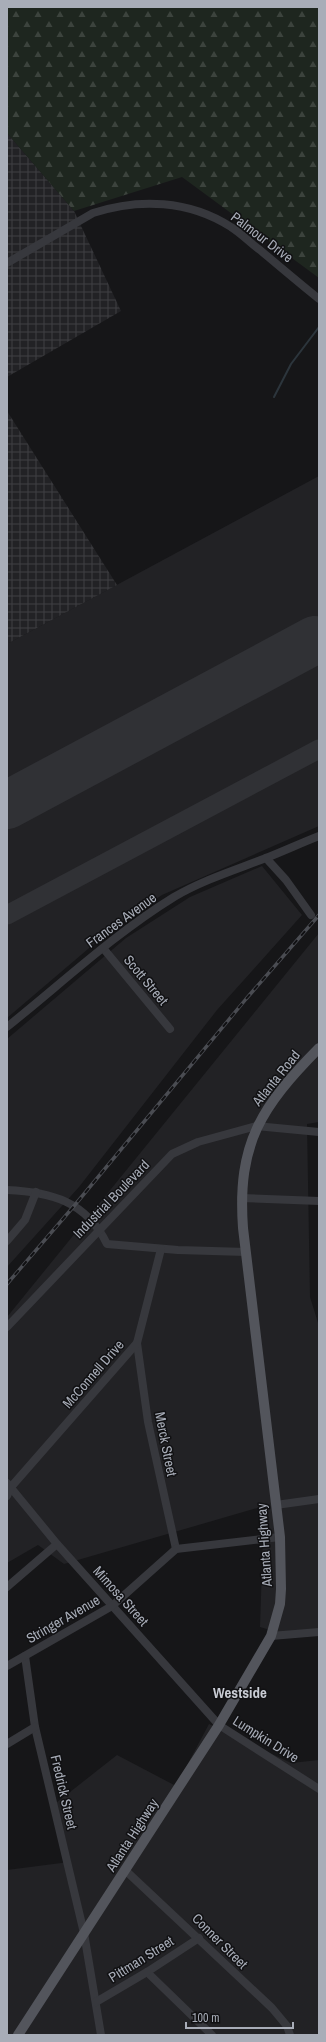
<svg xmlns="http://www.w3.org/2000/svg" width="326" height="2042" font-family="'Archivo Narrow',sans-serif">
  <defs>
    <pattern id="industrial-grid" width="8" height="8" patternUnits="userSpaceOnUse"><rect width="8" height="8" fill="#222225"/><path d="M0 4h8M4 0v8" fill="none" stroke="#3f3f43"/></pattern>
    <pattern id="forest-firs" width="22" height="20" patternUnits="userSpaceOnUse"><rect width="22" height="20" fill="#1e261f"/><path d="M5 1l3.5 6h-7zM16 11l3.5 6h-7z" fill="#3c433d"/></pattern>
  </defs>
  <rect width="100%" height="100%" fill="#161618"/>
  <g fill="#222225">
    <path d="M319 476V826L162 895 115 926 7 1018V644Z"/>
    <path d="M262 866 302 915 217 1010 79 1187 7 1267V1039L126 938 190 897Z"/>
    <path d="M319 933V1122L307 1124 310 1297 319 1326V1633L287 1635 260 1627 264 1506 64 1564 38 1545 7 1563V1317Z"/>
    <path d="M209 1724 291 1763 319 1760V2035H7V1870L69 1862 56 1803 117 1755 176 1786Z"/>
  </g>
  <g fill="url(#industrial-grid)">
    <path d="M7 133 74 211 121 311 7 377Z"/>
    <path d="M7 411 117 585 7 644Z"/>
  </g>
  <path fill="url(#forest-firs)" d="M7 7H319V278L182 177 74 211 7 133Z"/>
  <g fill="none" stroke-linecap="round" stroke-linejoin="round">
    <path stroke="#2c353c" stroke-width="2" d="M274 397 291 364 319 327"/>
    <g stroke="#303135" stroke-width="19">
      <path d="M315 640 319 648"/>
      <path d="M7 915 319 749"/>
    </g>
    <path stroke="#303135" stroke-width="48" d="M7 805 315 640"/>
    <g stroke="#37383d" stroke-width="8">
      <path d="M7 263 93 213C139 198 189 200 231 227 241 233 250 243 260 250 279 266 299 283 319 299"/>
      <path d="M266 858 286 880 311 915"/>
      <path d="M103 948 170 1029"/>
      <path d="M7 1027C62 983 114 934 174 897 203 880 235 870 266 858 284 851 301 843 319 836"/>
      <path d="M7 1190C51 1192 86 1201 107 1244L178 1250 246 1252"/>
      <path d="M241 1198 319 1201"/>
      <path d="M7 1241 25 1220 36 1192"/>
      <path d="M7 1327 172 1154 198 1142 256 1126 319 1132"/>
      <path d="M137 1343 148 1422 176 1549"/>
      <path d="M7 1483 57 1544 219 1725 319 1789"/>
      <path d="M7 1496 11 1487 137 1343 161 1249"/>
      <path d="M276 1505 319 1499"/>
      <path d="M7 1587 57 1544"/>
      <path d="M271 1636 319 1632"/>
      <path d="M25 1656 35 1727 84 1933 101 2035"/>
      <path d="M7 1666 112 1606 176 1549 280 1537"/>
      <path d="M7 1744 35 1727"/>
      <path d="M125 1870 272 2008 287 2026 290 2035"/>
      <path d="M147 1972 212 2035"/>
      <path d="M96 2002 147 1972 199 1938"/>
    </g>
    <path stroke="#53555c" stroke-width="10" d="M18 2035 219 1725 271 1636 280 1604 281 1589 280 1537 243 1228C237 1143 261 1107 319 1048"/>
    <defs>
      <path id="rail" d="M7 1284 74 1206 246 999 319 915"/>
    </defs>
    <use href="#rail" stroke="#4a4c52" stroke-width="3.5"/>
    <use href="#rail" stroke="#111113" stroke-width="2" stroke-dasharray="6" stroke-linecap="butt"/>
  </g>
  <g text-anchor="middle" stroke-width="3" stroke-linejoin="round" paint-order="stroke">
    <g font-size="14" fill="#a8adb8" stroke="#111113">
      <text transform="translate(262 237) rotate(37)" y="5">Palmour Drive</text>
      <text transform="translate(121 920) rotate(-36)" y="5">Frances Avenue</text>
      <text transform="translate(146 980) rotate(50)" y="5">Scott Street</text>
      <text transform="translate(276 1078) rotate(-51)" y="5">Atlanta Road</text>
      <text transform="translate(111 1199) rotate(-46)" y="5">Industrial Boulevard</text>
      <text transform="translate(93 1374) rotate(-49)" y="5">McConnell Drive</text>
      <text transform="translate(166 1444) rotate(79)" y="5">Merck Street</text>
      <text transform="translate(264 1545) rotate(-94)" y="5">Atlanta Highway</text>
      <text transform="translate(121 1596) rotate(48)" y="5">Mimosa Street</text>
      <text transform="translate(63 1619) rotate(-30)" y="5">Stringer Avenue</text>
      <text transform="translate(266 1739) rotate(32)" y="5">Lumpkin Drive</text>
      <text transform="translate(64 1792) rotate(77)" y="5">Fredrick Street</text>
      <text transform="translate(132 1835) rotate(-57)" y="5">Atlanta Highway</text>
      <text transform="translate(220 1941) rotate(45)" y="5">Conner Street</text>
      <text transform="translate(141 1959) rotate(-32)" y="5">Pittman Street</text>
    </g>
    <g font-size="15" font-weight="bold" fill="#c9ccd4" stroke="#111113">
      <text x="240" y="1698">Westside</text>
    </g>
  </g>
  <rect width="326" height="2042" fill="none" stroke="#a8adb8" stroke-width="16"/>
  <path d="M186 2022v6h107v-6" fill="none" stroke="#a8adb8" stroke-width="2"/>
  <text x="192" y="2022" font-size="12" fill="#a8adb8" stroke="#111113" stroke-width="3" paint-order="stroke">100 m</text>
</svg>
